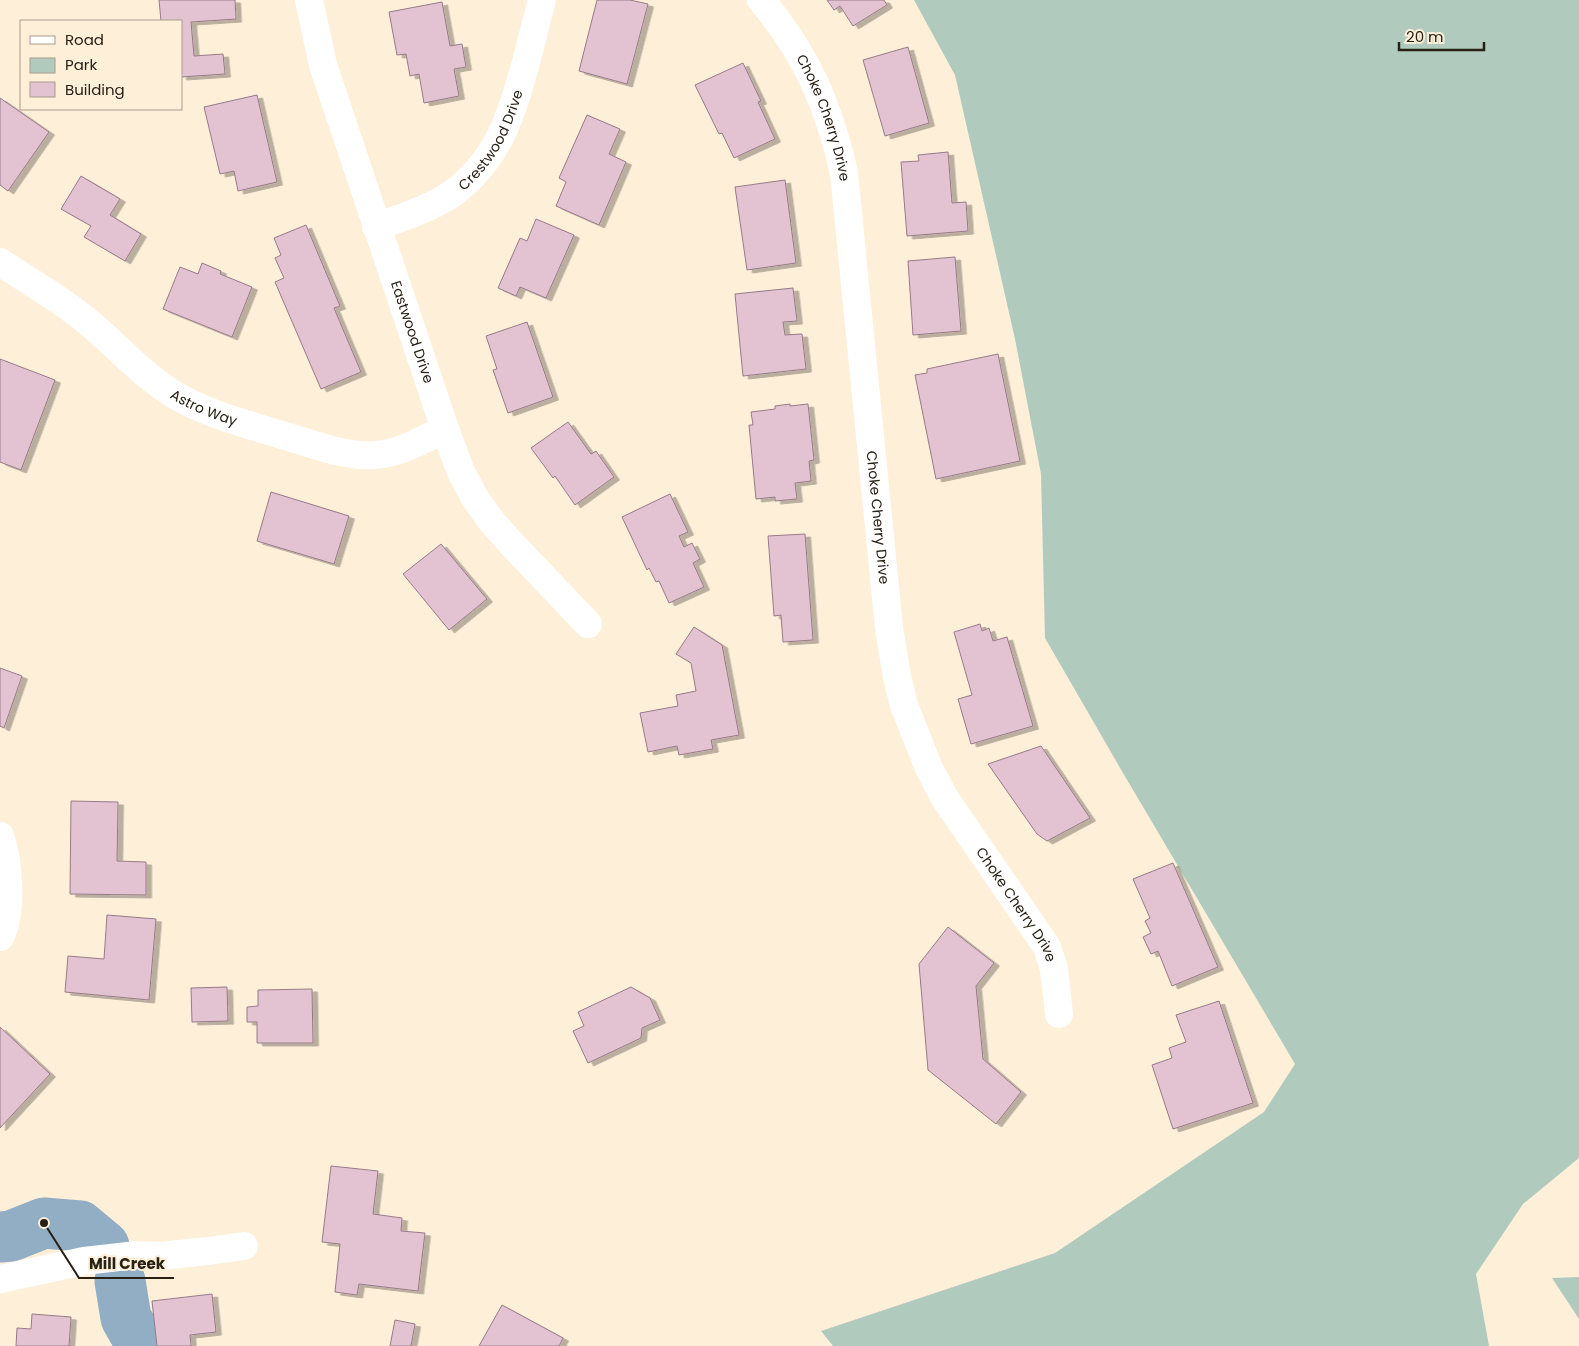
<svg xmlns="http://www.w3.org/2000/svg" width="1579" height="1346" font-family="Poppins,sans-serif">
  <defs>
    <filter id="shadow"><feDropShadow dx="5.5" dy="3" stdDeviation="0" flood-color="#0004"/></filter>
  </defs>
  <rect width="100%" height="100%" fill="#feefd9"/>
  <g fill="#b0cabd">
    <path d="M914 0H1579V1158L1523 1204 1476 1274 1489 1346H833L821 1331 1055 1253 1264 1112 1295 1064 1123 773 1045 638 1041 474 1015 339 955 75Z"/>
    <path d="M1579 1277V1319L1552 1278Z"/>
  </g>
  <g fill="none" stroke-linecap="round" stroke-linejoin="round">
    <g stroke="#91aec4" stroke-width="51">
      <path d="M0 1237 11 1236 44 1223 80 1226 104 1246"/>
      <path d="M120 1281 126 1318 142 1346"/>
    </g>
  </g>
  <g fill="#e3c3d2" stroke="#977a88" filter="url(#shadow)">
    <path d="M159 0H235L236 19 191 22 194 56 223 54 225 74 181 77V21H161Z"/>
    <path d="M597 0H630L648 4 627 84 579 71Z"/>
    <path d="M827 0H884L887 5 853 26 840 6 834 10Z"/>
    <path d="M442 2 450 46 462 44 466 67 454 69 459 96 424 103 419 74 410 76 406 54 397 55 389 12Z"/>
    <path d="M908 47 929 123 885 136 863 60Z"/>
    <path d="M743 63 761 101 758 102 775 139 734 158 722 133 719 134 695 85Z"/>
    <path d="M257 95 277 182 238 191 234 171 220 174 204 107Z"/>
    <path d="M0 98 49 132 8 191 0 185Z"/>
    <path d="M587 115 620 129 609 154 626 162 599 225 556 206 566 182 559 178Z"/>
    <path d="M948 152 952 203 966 202 968 231 907 236 901 162 919 161 918 155Z"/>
    <path d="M81 176 120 199 110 215 141 234 125 261 84 237 91 226 61 209Z"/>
    <path d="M785 180 796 263 747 270 735 187Z"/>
    <path d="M536 219 574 235 546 298 520 287 516 296 498 288 520 238 527 241Z"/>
    <path d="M306 225 340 306 334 308 361 372 321 389 275 282 284 278 275 258 281 255 274 238Z"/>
    <path d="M955 257 961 331 913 335 908 261Z"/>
    <path d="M202 263 221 271 220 274 252 287 232 337 163 309 180 267 198 274Z"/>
    <path d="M793 288 797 321 783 322 785 335 802 334 806 369 743 376 735 294Z"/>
    <path d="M527 322 553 397 508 413 493 370 497 369 486 336Z"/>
    <path d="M998 354 1020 461 936 479 915 375 927 373V369Z"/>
    <path d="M0 359 55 380 21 470 0 462Z"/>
    <path d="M790 404V406L808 404 814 460 809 461 811 481 795 483 797 499 775 501V497L756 499 749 425H753L751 412 775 409V406Z"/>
    <path d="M568 422 591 454 596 451 614 477 575 505 555 476 553 478 531 448Z"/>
    <path d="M271 492 349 516 334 564 257 541Z"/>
    <path d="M670 494 688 532 679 536 684 547 692 543 700 559 693 563 704 587 669 603 659 581 656 582 649 568 647 570 622 517Z"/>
    <path d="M805 534 813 640 783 642 781 615 774 616 768 536Z"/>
    <path d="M441 544 487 599 449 630 403 574Z"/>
    <path d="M980 624 982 631 989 628 993 641 1007 637 1033 726 971 744 958 699 972 695 954 632Z"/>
    <path d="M694 627 722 645 739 735 711 740 713 749 679 755 677 746 648 752 640 713 678 706 676 695 696 691 691 663 676 654Z"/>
    <path d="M0 668 22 676 4 728 0 726Z"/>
    <path d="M1041 746 1090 818 1047 841 1037 834 988 764Z"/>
    <path d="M71 801 118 802 117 861 146 862V895L70 894Z"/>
    <path d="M1173 863 1218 967 1172 986 1158 951 1151 954 1143 937 1151 933 1145 921 1150 918 1133 879Z"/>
    <path d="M107 915 156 919 149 1000 65 992 68 956 104 959Z"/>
    <path d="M948 927 994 963 976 986 983 1059 1021 1092 996 1124 928 1070 919 964Z"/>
    <path d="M227 987 228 1021 192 1022 191 988Z"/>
    <path d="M631 987 650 998 660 1020 642 1028 641 1038 588 1063 573 1031 584 1026 578 1012Z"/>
    <path d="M312 989 313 1043H257V1022H247V1007L258 1006V990Z"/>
    <path d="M1219 1001 1253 1103 1173 1129 1152 1065 1172 1058 1169 1048 1186 1042 1176 1015Z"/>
    <path d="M0 1027 50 1074 0 1128Z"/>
    <path d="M331 1166 378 1171 373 1214 402 1218 401 1231 425 1233 418 1291 359 1284 357 1295 335 1292 340 1244 322 1242Z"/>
    <path d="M212 1294 216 1332 190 1335 191 1346H157L152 1301Z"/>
    <path d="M502 1305 563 1338 559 1346H479Z"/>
    <path d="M32 1314 71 1317 69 1346H16L17 1328 31 1329Z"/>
    <path d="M395 1320 415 1324 411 1346H390Z"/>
  </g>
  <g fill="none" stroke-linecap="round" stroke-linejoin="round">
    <g stroke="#fff" stroke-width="28">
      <path id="s1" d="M309 0 323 65 445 429 461 472 475 498 492 522 510 542 588 624"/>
      <path id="s2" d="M761 0C806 53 829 106 844 173L889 628 897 677 904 705 928 766 944 797 1047 947 1054 969 1059 1014"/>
      <path id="s3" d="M376 227C403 217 433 208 456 191 499 157 511 116 525 66 531 44 536 22 542 0"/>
      <path id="s4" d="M0 262C27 280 57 297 82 317 114 342 140 374 175 395 206 414 250 425 285 436 314 444 343 457 374 455 399 454 422 440 445 429"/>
      <path d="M0 836C9 861 13 913 0 937"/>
      <path d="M0 1279 84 1261 137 1255 161 1256 208 1251 244 1246"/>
    </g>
  </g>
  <g text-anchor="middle" stroke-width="4" stroke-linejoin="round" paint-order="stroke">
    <g font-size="14" fill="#262015" stroke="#feefd9">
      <text dy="5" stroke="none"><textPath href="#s2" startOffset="135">Choke Cherry Drive</textPath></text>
      <text dy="5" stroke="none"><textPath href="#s3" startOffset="151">Crestwood Drive</textPath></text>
      <text dy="5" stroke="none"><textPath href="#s1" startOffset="348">Eastwood Drive</textPath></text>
      <text dy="5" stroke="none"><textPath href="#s4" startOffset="252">Astro Way</textPath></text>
      <text dy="5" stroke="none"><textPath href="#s2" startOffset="540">Choke Cherry Drive</textPath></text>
      <text dy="5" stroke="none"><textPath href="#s2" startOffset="960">Choke Cherry Drive</textPath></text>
    </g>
  </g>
  <path fill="none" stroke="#262015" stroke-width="2" d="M44 1223L79 1278H174"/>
  <circle fill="#262015" stroke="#feefd9" stroke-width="2" cx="44" cy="1223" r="5"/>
  <g font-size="15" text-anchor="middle" font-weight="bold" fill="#262015" stroke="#feefd9" stroke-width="4" stroke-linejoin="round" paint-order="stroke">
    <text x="127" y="1269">Mill Creek</text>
  </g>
  <rect x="20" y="20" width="162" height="90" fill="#feefd9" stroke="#a89c8b"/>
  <rect x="30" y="36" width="25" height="8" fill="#ffffff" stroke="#a89c8b"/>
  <text x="65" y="45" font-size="15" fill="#262015">Road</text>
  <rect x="30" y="58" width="25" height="15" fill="#b0cabd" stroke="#a89c8b"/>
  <text x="65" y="70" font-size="15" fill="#262015">Park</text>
  <rect x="30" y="82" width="25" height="15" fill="#e3c3d2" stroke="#a89c8b"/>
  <text x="65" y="95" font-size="15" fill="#262015">Building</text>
  <path d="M1399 42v8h85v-8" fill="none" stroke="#262015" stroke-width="2.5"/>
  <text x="1406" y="42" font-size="15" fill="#262015" stroke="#feefd9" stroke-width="4" paint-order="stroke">20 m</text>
</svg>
